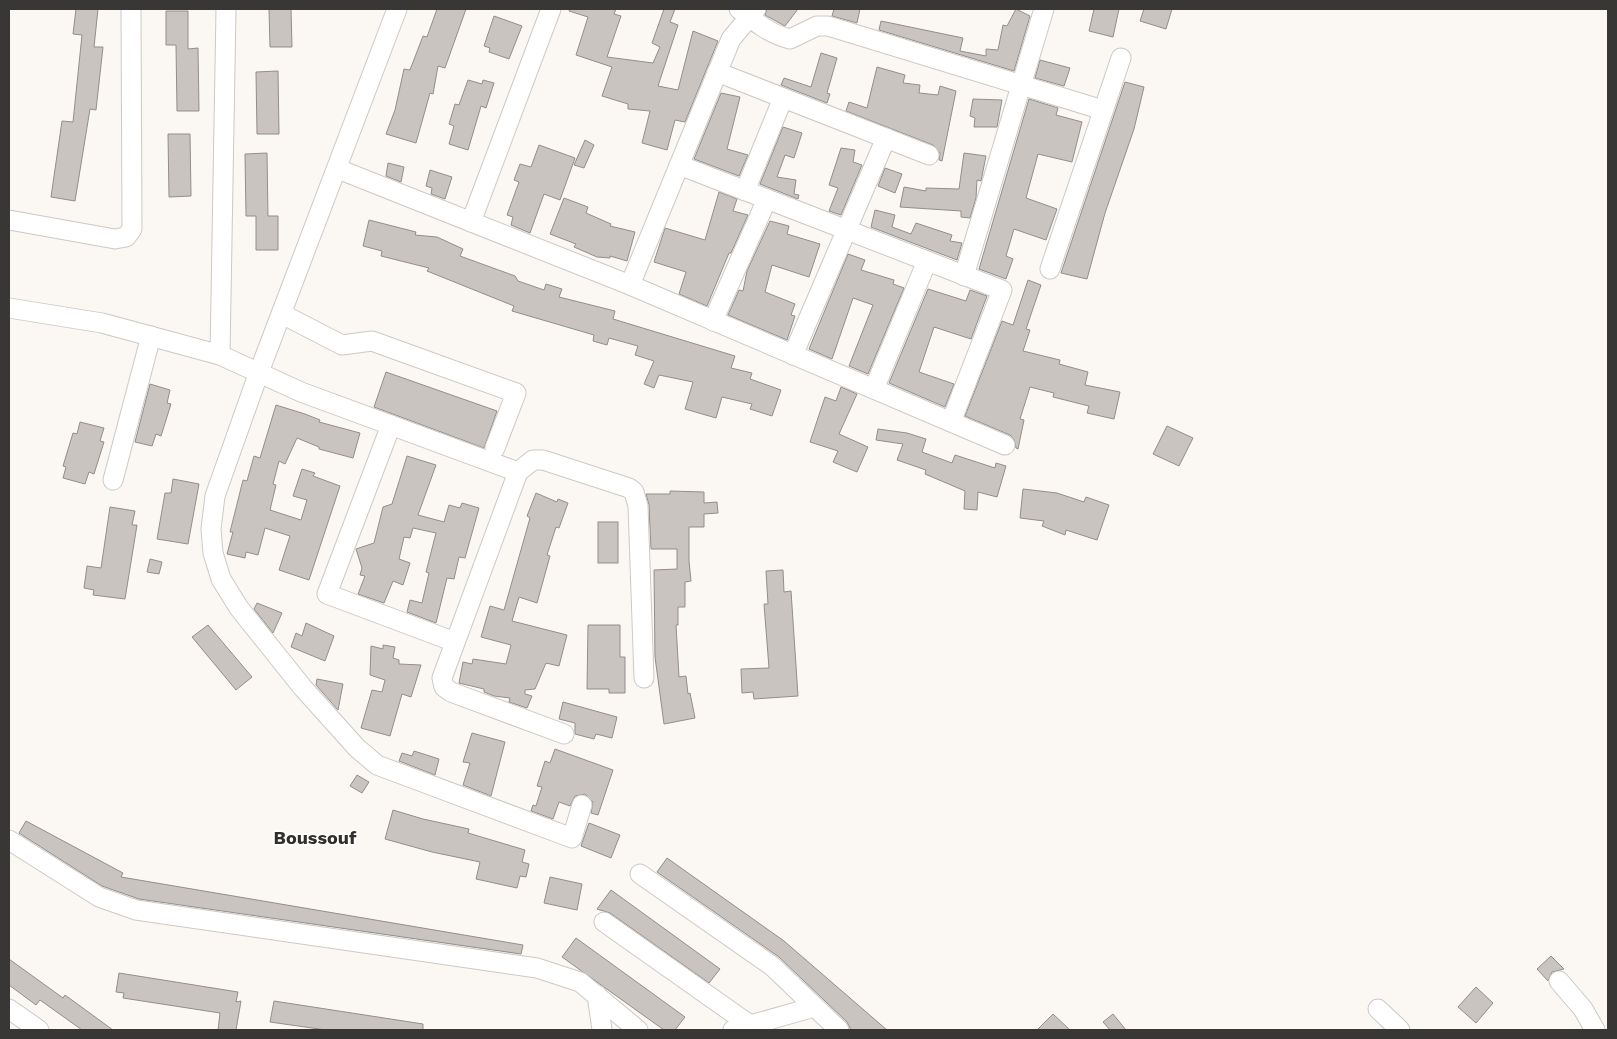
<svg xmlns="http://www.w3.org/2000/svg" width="1617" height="1039" font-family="'Work Sans',sans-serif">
  <rect width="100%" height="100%" fill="#fbf7f3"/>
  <g fill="#cac4c1" stroke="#938e8b">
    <path d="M76 9H98L94 47H103L96 110 90 109 75 201 51 197 62 121 73 122 82 35 73 34Z"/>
    <path d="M269 9H291L292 47H270Z"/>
    <path d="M437 9H466L445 68 438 66 433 94 430 93 416 143 386 134 395 110 404 69 410 70 423 36 427 37Z"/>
    <path d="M570 9H616L614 14 621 16 607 57 653 63 660 47 652 43 664 9H675L670 22 678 25 658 86 678 90 693 31 718 41 685 122 675 120 667 150 642 143 650 111 628 109V104L602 96 612 67 576 55 588 17 569 11Z"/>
    <path d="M767 9H798L785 26 765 15Z"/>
    <path d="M834 9H860L857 23 832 16Z"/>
    <path d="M1016 9 1030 16 1014 71 879 30 881 21 963 38 960 51 986 56V49L998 50 1003 25 1007 26Z"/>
    <path d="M1094 9H1119L1113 37 1089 31Z"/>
    <path d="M1144 9H1172L1166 29 1140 21Z"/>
    <path d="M166 11H188V49L198 48 199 111H177L176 45H166Z"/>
    <path d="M494 16 522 26 509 59 489 52 490 48 484 46Z"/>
    <path d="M821 53 837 58 827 93 830 94 827 103 781 85 784 78 811 87Z"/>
    <path d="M1040 60 1070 68 1064 86 1035 78Z"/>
    <path d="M877 67 905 75 903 83 920 85 919 93 938 95 940 86 956 91 942 161 939 160 940 153 933 145 846 111 849 102 867 108Z"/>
    <path d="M278 71 279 134H257L256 72Z"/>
    <path d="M468 80 482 84 483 80 494 83 486 108 481 106 468 150 449 144 454 126 449 124 455 104 459 105Z"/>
    <path d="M1125 82 1144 87 1134 129 1105 213 1087 279 1061 273Z"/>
    <path d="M721 93 740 97 727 149 748 155 739 176 694 159Z"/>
    <path d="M973 99 1002 100 997 127H974L975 118 970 116Z"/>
    <path d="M1029 99 1058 108 1056 115 1082 122 1072 162 1038 154 1026 198 1057 209 1046 240 1014 229 1006 256 1013 259 1006 279 979 269Z"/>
    <path d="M783 127 802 133 794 158 785 155 777 177 796 180 794 194 799 195 798 199 760 184Z"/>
    <path d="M168 134H190L191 196 169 197Z"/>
    <path d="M585 140 594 145 584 168 574 165Z"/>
    <path d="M539 145 575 158 560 200 544 194 530 233 511 225 513 217 507 215 519 182 514 180 520 164 531 167Z"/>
    <path d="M841 148 855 150 853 162 862 165 841 215 829 211 838 188 829 185Z"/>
    <path d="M267 153 268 216H278V250H256V216H246L245 154Z"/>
    <path d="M964 153 986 156 981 181 977 180 976 198 970 218 961 217V211L900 207 904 187 926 191V188L959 189Z"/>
    <path d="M388 163 404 167 401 182 386 176Z"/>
    <path d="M885 168 902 174 895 193 878 186Z"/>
    <path d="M430 170 452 177 445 199 431 194 432 188 426 186Z"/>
    <path d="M719 192 737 199 733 211 748 215 731 253H729L707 306 679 294 686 272 654 262 665 228 705 240Z"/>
    <path d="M564 198 588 207 586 213 611 224 610 226 635 232 627 261 610 256V258L597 257 574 247 576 244 550 234Z"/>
    <path d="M875 210 895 215 892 227 911 234 916 223 952 235 950 241 962 243 957 260 871 227Z"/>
    <path d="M369 220 416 232 415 235 437 237 463 249 460 256 515 276 518 281 544 290 546 284 562 289 559 297 615 311 613 319 735 356 731 368 752 373 750 379 781 390 772 416 750 409 752 404 722 397 716 418 685 409 693 382 659 375 654 388 644 384 654 361 635 355 638 346 609 338 607 345 593 341 594 335 512 311 514 306 427 271 429 268 381 256 382 251 363 246Z"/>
    <path d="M770 221 789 226 787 234 820 244 809 277 772 265 765 292 795 304 791 315 795 316 787 340 728 315 739 290 743 291 747 271Z"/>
    <path d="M848 254 865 260 861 270 894 280 893 284 904 288 868 374 849 366 873 305 853 298 832 359 809 349Z"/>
    <path d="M1028 280 1041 285 1026 329 1030 330 1023 351 1060 360 1059 364 1088 372 1085 385 1120 392 1114 419 1087 413 1089 406 1053 397 1054 393 1030 387 1020 419 1024 420 1018 449 1016 448 1014 439 1010 435 965 416 1002 321 1013 325Z"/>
    <path d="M928 289 966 301 970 290 987 296 971 339 934 327 919 372 954 384 945 407 889 383Z"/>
    <path d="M386 372 497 411 484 448 374 407Z"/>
    <path d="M150 384 170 390 167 403 171 404 161 436 156 434 152 446 135 442Z"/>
    <path d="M841 387 857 394 839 434 868 447 857 472 833 462 838 451 810 442 825 397 836 401Z"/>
    <path d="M276 405 305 414 320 420 319 422 360 433 353 458 319 449V447L297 438 285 464 279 461 273 484 276 485 270 510 301 520 307 500 293 496 302 469 315 473 313 476 340 486 309 580 279 570 290 536 265 528 258 555 246 552 245 558 227 554 233 532H230L243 480 247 481 254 456 260 458Z"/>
    <path d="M80 422 104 428 100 441 104 442 94 474 89 472 85 484 63 478 66 467 63 466 73 433 77 434Z"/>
    <path d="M1167 426 1193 438 1179 466 1153 454Z"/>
    <path d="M878 429 907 433 926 439 922 452 952 463 955 455 995 468 996 463 1006 466 997 497 978 492 977 510 964 509 965 491 925 474 926 470 897 460 903 444 876 440Z"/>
    <path d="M407 456 436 465 418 515 444 522 449 505 460 508 462 503 479 508 465 558 459 557 454 579 447 578 436 623 407 612 410 600 422 603 429 573 426 572 436 533 413 528 410 538 404 537 399 559 410 563 403 585 393 581 384 603 358 594 365 576 360 575 362 568 356 549 374 543 383 507 392 504Z"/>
    <path d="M173 479 199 484 188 544 157 539 165 493H171Z"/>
    <path d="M1023 489 1057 493 1084 502 1086 497 1109 505 1097 540 1066 530 1065 535 1042 526 1044 521 1020 518Z"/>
    <path d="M670 491 704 492V503L717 502 718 513 704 514V527H689V561L691 581 685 582V607H678V625H676L679 677 686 676 688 694 690 693 695 718 664 724 655 657 654 570 677 569V549H651L649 505 646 494H670Z"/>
    <path d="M536 493 557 502 558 499 568 503 559 528 556 527 547 555 550 556 537 603 519 597 512 621 567 635 559 666 546 663 535 689 525 690V694L532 696 527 708 509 702 510 698 494 696 484 692V689L459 683 463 662 472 664 473 659 506 664 511 645 481 637 490 606 504 610 530 518 527 516Z"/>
    <path d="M110 507 135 511 132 525H137L125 599 93 595 94 590 84 588 87 566 101 568Z"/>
    <rect x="598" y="522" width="20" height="41"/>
    <path d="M150 559 162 562 159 574 147 572Z"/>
    <path d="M783 570 784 592 791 591 798 696 754 699 753 692 742 693 741 669 769 668 764 604H768L766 571Z"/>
    <path d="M257 603 282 613 273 633 254 609Z"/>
    <path d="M306 623 334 636 325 661 291 647 296 633 302 636Z"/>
    <path d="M208 625 252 677 236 690 192 637Z"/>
    <path d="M588 625H620V657H625V693H609V689H587Z"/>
    <path d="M383 645 395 647 393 658 399 660V664L421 665 411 697 402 694 390 736 361 728 372 690 382 692 385 680 370 675 371 646 383 649Z"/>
    <path d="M317 679 343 684 338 710 316 685Z"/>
    <path d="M563 702 617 717 612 738 596 734 594 739 575 734V723L559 719Z"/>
    <path d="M472 733 505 742 491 796 463 785 470 763 463 762Z"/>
    <path d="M555 749 613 770 598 815 591 813 593 802 585 794 575 796 570 806 559 802 553 819 531 811 533 805 536 806 542 787 537 786 545 761 550 763Z"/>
    <path d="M414 751 439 759 435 775 399 761 402 753 412 756Z"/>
    <path d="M357 775 369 782 362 793 350 786Z"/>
    <path d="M393 810 423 819 469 829 468 833 525 850 522 862 529 864 526 877 520 876 517 888 476 879 480 862 432 852 385 839Z"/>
    <path d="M26 821 123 873 121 877 523 945 521 954 139 899 102 886 19 833Z"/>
    <path d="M589 823 620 835 611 858 581 846Z"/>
    <path d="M667 858 784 941 887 1030H851L847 1022 779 957 657 872Z"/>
    <path d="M550 877 582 884 577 910 544 903Z"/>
    <path d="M611 890 720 969 709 983 610 913 597 909Z"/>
    <path d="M576 938 685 1017 675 1030H664L562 957Z"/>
    <path d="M1551 956 1564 969 1552 972 1548 981 1537 969Z"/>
    <path d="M9 959 63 998 65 995 113 1030H82L40 1000 36 1005 9 985Z"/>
    <path d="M119 973 238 992 236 1002 241 1001 236 1030H218L220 1013 123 998 124 993 116 992Z"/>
    <path d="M1476 987 1493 1003 1476 1023 1458 1007Z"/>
    <path d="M274 1001 423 1024V1030H326L270 1022Z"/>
    <path d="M1053 1014 1070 1030H1037Z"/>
    <path d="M1113 1014 1126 1030H1110L1103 1022Z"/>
  </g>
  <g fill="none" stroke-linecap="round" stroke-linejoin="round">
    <defs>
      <g id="minor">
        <path d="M397 9 259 372 215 496 211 529 213 553 221 579 239 608 303 688 357 748 377 765 572 838 582 805"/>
        <path d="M739 9C755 22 770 34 790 39L817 26H828L1103 110"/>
        <path d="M717 72 929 155"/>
        <path d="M679 165 1002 290 951 422"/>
        <path d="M338 169 630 285 1005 445"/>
        <path d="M745 191 783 98"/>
        <path d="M9 220 115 239 126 237 132 229 131 9"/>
        <path d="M471 222 551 9"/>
        <path d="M1050 269 1121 58"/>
        <path d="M964 276 1044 9"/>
        <path d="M630 285 731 39 756 9"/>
        <path d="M9 308 102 323 220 355 301 392 518 472"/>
        <path d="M282 314 342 345 372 341 516 393 495 448"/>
        <path d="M713 321 767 199"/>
        <path d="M220 355 226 9"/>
        <path d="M793 355 886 138"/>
        <path d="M874 389 927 261"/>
        <path d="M391 425 327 594 455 642"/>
        <path d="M113 480 151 336"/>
        <path d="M564 734 451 692 444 687 442 678 518 472 533 460H543L629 488 634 492 638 506 644 678"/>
        <path d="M9 840 99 897 136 910 537 968 580 982 638 1030"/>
        <path d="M640 874 772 966 839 1030"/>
        <path d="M604 922 750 1025"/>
        <path d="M1559 981 1583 1009 1595 1030"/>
        <path d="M597 995 602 1030"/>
        <path d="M9 1009 39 1030"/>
        <path d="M1378 1009 1400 1030"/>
        <path d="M733 1030 814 1007"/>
      </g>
    </defs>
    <use href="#minor" stroke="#cdc9c4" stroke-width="21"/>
    <use href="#minor" stroke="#fff" stroke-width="19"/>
  </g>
  <g text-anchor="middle" stroke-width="4" stroke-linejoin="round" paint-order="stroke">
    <g font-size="18" font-weight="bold" fill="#312e2b" stroke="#fff">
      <text x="315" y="844">Boussouf</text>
    </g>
  </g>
  <rect width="1617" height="1039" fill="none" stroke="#383735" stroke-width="20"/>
</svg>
